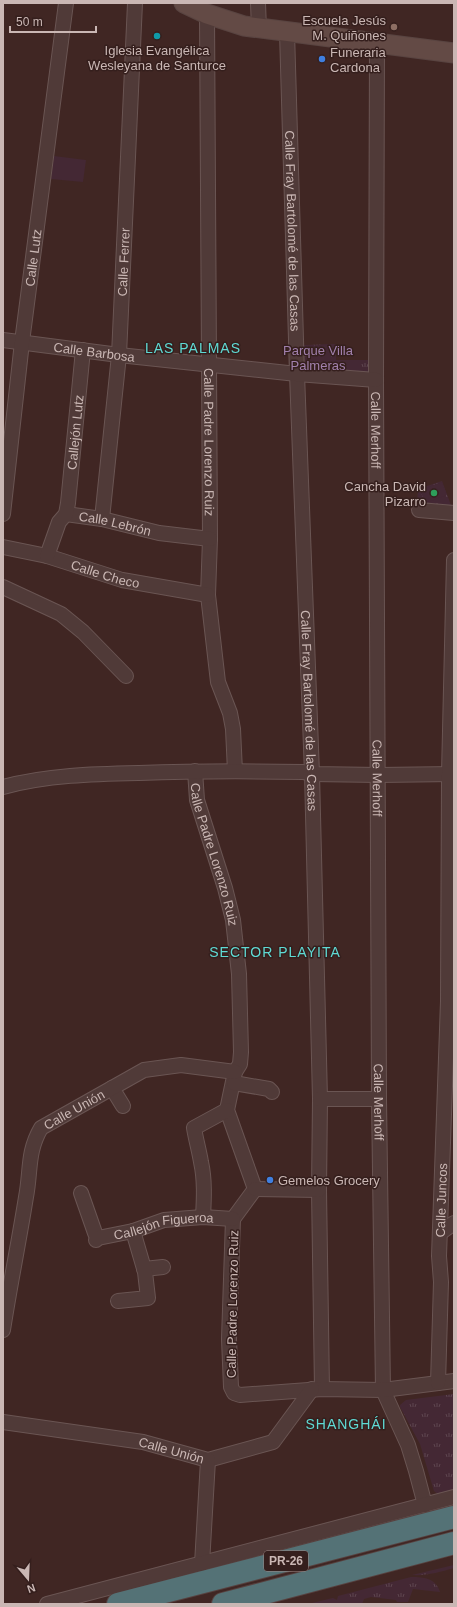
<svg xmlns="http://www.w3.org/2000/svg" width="457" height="1607" font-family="Arial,sans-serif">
  <defs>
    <pattern id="grass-tufts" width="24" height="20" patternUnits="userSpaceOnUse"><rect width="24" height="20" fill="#442834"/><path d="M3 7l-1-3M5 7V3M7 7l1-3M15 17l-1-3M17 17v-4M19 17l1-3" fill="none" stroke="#5e454f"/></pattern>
  </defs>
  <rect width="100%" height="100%" fill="#402623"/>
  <g fill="url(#grass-tufts)">
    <path d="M336 344V360H369L368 375 305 369 304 345Z"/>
    <path d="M442 481 452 508 417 504 418 489Z"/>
    <path d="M454 1394V1490L438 1494 434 1491 420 1444 400 1407V1405L406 1400Z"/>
    <path d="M454 1565V1568C440 1572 426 1576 412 1575Z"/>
    <path d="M411 1577C423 1577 436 1578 440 1592L413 1589 408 1602H397L396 1600 371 1597 364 1599 362 1604H308L333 1598 337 1600 338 1596Z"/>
  </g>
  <g fill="#442834">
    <path d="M54 156 86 160 83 182 51 179Z"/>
    <path d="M331 344V370L307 368 308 346Z"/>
    <path d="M442 482 447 495 425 503 420 490Z"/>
  </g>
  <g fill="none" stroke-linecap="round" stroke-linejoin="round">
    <defs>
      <g id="street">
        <path d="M258 3 259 29"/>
        <path id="s1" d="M207 14 210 539 208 595 218 682 230 713 233 729 235 771"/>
        <path id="s2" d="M287 32 297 374 312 774 320 1099 319 1190 322 1389"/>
        <path id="s3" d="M377 43 376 380 379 1099 383 1390 408 1445 416 1471 425 1505"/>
        <path id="s4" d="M3 340 119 355 297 374 376 380"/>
        <path d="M419 510 454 513"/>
        <path id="s5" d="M3 514 22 342 66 3"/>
        <path id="s6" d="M66 514 102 519 159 533 210 539"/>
        <path id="s7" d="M102 519 119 355 135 3"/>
        <path id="s8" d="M3 547 47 556 122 580 208 595"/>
        <path id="s9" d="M47 556 59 522 66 514 68 503 83 350"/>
        <path d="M3 587 61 614 83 632 126 676"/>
        <path id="s10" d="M195 771 197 800 225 888 233 920 239 974 241 1052 240 1064 235 1072 227 1110 255 1189 233 1219 229 1339 231 1387 234 1393 240 1395 322 1389 383 1390 454 1381"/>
        <path d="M3 787C47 775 94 774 139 773 194 771 248 771 303 772L312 774 379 775 454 774"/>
        <path d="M234 1083 269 1089 272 1092"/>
        <path d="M112 1088 123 1106"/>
        <path d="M320 1099H379"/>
        <path d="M255 1189 319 1190"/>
        <path d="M81 1193 95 1233 98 1238"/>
        <path d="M203 1217C204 1199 205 1180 201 1162 199 1150 196 1140 194 1128L227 1110"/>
        <path d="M440 1233 454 1223"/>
        <path id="s11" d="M96 1240 98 1238 133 1231 164 1220 203 1217 233 1219"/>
        <path d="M144 1269 163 1267"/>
        <path d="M118 1301 148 1298 145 1272 133 1231"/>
        <path id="s12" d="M3 1330C10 1285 19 1241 26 1197 31 1171 27 1152 41 1128L144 1070 181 1065 235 1072"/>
        <path id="s13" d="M438 1383 441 1282 439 1256 448 1001 449 774 454 560"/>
        <path id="s14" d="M3 1422 143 1442 208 1460 273 1442 312 1389"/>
        <path d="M202 1564 208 1460"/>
        <path d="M47 1604 454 1497"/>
      </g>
      <path id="secondary" d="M184 3 207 14 244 26 454 53"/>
      <g id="highway">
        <path d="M118 1604 454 1517"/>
        <path d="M223 1604 454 1543"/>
      </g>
    </defs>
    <use href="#street" stroke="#6a5553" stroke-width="16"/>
    <use href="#secondary" stroke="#594441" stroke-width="21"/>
    <use href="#highway" stroke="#574240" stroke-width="24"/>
    <use href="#street" stroke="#503a38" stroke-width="14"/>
    <use href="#secondary" stroke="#634a45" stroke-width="19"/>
    <use href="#highway" stroke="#547276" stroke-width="22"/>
  </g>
  <circle fill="#8d6e63" stroke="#351f1d" stroke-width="1.5" cx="394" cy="27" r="4"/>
  <circle fill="#0f9aa8" stroke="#351f1d" stroke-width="1.5" cx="157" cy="36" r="4"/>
  <g fill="#3f7fe0" stroke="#351f1d" stroke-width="1.5">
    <circle cx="322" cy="59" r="4"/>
    <circle cx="270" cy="1180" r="4"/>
  </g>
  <circle fill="#2e9e5b" stroke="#351f1d" stroke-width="1.5" cx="434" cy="493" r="4"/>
  <g text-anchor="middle" stroke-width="3" stroke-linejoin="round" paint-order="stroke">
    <rect fill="#351f1d" stroke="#9d8987" stroke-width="1" x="264" y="1551" width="44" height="20" rx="3"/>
    <g font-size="12" font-weight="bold" fill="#cab7b4">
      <text x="286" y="1565">PR-26</text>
    </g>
    <g font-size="13" fill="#cab7b4" stroke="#351f1d" text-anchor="end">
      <text x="386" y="25">Escuela Jesús<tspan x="386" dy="15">M. Quiñones</tspan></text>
      <text x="157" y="55" text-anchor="middle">Iglesia Evangélica<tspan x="157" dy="15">Wesleyana de Santurce</tspan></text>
      <text x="330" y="57" text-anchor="start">Funeraria<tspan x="330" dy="15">Cardona</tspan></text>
      <text x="426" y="491">Cancha David<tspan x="426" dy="15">Pizarro</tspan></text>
      <text x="278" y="1185" text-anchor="start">Gemelos Grocery</text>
    </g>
    <g font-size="13" fill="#cab7b4" stroke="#351f1d">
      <text dy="5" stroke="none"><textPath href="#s2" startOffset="199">Calle Fray Bartolomé de las Casas</textPath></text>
      <text dy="5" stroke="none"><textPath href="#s5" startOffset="258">Calle Lutz</textPath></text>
      <text dy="5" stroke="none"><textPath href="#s7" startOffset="258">Calle Ferrer</textPath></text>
      <text dy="5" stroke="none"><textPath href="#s4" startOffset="92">Calle Barbosa</textPath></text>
      <text dy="5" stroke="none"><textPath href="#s3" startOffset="387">Calle Merhoff</textPath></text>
      <text dy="5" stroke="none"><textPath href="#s9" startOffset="129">Callejón Lutz</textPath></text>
      <text dy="5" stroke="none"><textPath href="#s1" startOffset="428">Calle Padre Lorenzo Ruiz</textPath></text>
      <text dy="5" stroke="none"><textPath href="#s6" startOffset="50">Calle Lebrón</textPath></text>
      <text dy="5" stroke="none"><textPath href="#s8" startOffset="106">Calle Checo</textPath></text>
      <text dy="5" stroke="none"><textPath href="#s2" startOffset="679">Calle Fray Bartolomé de las Casas</textPath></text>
      <text dy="5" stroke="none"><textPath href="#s3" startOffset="735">Calle Merhoff</textPath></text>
      <text dy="5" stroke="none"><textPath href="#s10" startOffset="86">Calle Padre Lorenzo Ruiz</textPath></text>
      <text dy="5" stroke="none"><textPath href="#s3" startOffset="1059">Calle Merhoff</textPath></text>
      <text dy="5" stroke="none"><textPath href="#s12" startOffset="244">Calle Unión</textPath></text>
      <text dy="5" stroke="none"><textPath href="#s13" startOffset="183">Calle Juncos</textPath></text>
      <text dy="5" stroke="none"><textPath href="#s11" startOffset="70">Callejón Figueroa</textPath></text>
      <text transform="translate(232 1304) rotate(-89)" y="5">Calle Padre Lorenzo Ruiz</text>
      <text dy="5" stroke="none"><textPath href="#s14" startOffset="171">Calle Unión</textPath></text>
    </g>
    <g font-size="13" fill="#a180ac" stroke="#351f1d">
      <text x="318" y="355">Parque Villa<tspan x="318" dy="15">Palmeras</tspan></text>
    </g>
    <g font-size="14" letter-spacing="1" fill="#5fdad4" stroke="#351f1d">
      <text x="193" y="353">LAS PALMAS</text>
      <text x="275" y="957">SECTOR PLAYITA</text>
      <text x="346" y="1429">SHANGHÁI</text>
    </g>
  </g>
  <rect width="457" height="1607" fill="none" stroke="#cab7b4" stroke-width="8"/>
  <g transform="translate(28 1579) rotate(161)" stroke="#351f1d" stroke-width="3" paint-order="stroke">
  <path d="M0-3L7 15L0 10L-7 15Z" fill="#cab7b4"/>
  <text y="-6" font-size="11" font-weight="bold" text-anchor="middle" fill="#cab7b4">N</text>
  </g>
  <path d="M10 26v6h86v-6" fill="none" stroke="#cab7b4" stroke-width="2"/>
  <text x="16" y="26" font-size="12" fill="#cab7b4" stroke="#351f1d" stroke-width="3" paint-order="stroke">50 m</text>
</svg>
